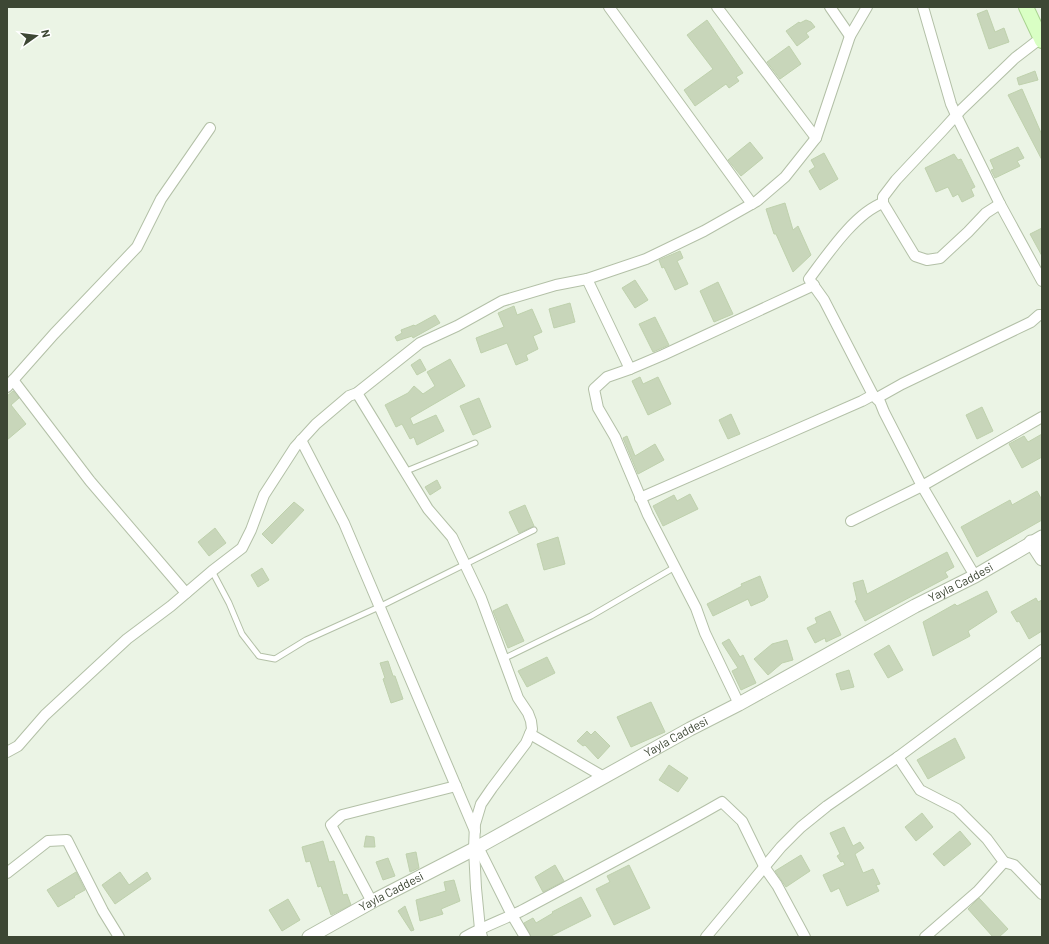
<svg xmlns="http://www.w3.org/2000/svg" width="1049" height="944" font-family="Barlow,sans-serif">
  <rect width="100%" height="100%" fill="#ebf4e5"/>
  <g fill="#c8d6ba" stroke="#bfd1ad">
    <path d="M987 10 995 32 1004 28 1009 42 989 49 977 14Z"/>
    <path d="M707 20 743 73 736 77 739 81 729 88 726 84 695 106 684 90 713 69 687 35Z"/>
    <path d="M806 20 811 22 815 27 806 33 809 37 797 46 786 31 799 22 800 23Z"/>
    <path d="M789 46 801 64 780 79 767 62Z"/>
    <path d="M1035 71 1038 80 1019 85 1017 78Z"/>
    <path d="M1022 89 1042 135V160L1008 95Z"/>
    <path d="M750 142 763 158 741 176 728 160Z"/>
    <path d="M1018 147 1024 158 1017 161 1020 166 995 178 991 170 994 169 990 160Z"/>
    <path d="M824 153 838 179 820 190 809 171 815 167 811 160Z"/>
    <path d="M954 154 958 160 961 159 975 187 971 189 974 196 962 202 958 194 953 197 948 187 936 192 925 168Z"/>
    <path d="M785 203 793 230 798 226 811 255 793 272 776 234H774L766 209Z"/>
    <path d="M1042 228V256L1030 234Z"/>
    <path d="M680 251 683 258 677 261 688 284 675 290 664 267 662 268 659 260Z"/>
    <path d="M635 280 648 300 635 308 622 288Z"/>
    <path d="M718 282 733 314 714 322 700 291Z"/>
    <path d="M570 303 575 322 554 328 549 309Z"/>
    <path d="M514 306 517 315 532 309 542 332 533 336 538 349 526 355 528 360 516 365 507 343 481 353 476 338 504 327 498 313Z"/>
    <path d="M435 315 440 323 413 338 412 336 397 341 395 337 402 333 401 330 414 325 415 326Z"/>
    <path d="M655 317 669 345 653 352 639 324Z"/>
    <path d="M420 359 426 370 417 375 411 365Z"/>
    <path d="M450 359 465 386 410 418 413 425 436 415 444 431 417 445 414 437 410 439 402 424 396 427 385 405 408 393 414 386 423 394 435 386 427 372Z"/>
    <path d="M640 377 643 384 658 377 671 404 648 415 632 381Z"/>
    <path d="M13 391 19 398 11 405 26 424 7 440V396Z"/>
    <path d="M479 398 491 427 473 435 460 406Z"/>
    <path d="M982 407 993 431 977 439 966 415Z"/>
    <path d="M731 414 740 434 728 439 719 420Z"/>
    <path d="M1042 434V457L1022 468 1009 444 1024 436 1028 442Z"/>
    <path d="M627 436 635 456 655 444 664 460 638 474 623 438Z"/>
    <path d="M437 480 441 488 430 495 425 487Z"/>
    <path d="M1037 491 1042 500V520L977 557 961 527 1010 500 1012 505Z"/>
    <path d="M690 494 698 509 663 526 653 506 674 495 677 501Z"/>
    <path d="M294 502 304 510 272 544 262 534Z"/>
    <path d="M525 505 534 526 519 533 509 512Z"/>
    <path d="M215 528 226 543 209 556 198 542Z"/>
    <path d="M558 537 565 564 544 570 537 544Z"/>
    <path d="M947 552 954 567 945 572 948 577 865 621 855 601 857 600 853 583 863 580 867 594Z"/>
    <path d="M262 568 269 580 258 587 251 575Z"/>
    <path d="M760 576 768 597 765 599V600L751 606 748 599 713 616 707 604 742 586 741 584Z"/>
    <path d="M987 591 997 612 968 631 970 636 933 656 923 622 955 604 957 606Z"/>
    <path d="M1036 598 1038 602 1042 600V631L1029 639 1019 621 1017 622 1011 612Z"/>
    <path d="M507 604 524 641 508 648 493 611Z"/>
    <path d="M830 611 841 635 826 642 825 638 815 643 807 628 817 623 815 618Z"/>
    <path d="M729 639 740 657 743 655 756 683 741 690 732 671 738 668 722 643Z"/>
    <path d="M787 640 793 660 782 663 768 675 754 659 772 644Z"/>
    <path d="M889 645 903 670 888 678 874 654Z"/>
    <path d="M547 657 555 673 527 687 518 671Z"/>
    <path d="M388 661 393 676H395L403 699 391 703 383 679 385 678 380 663Z"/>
    <path d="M849 670 854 687 841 690 836 674Z"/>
    <path d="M651 702 665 732 631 747 617 717Z"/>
    <path d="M587 731 591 735 595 731 610 746 598 759 585 745 583 746 577 741Z"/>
    <path d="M955 738 965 758 928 779 917 760Z"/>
    <path d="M669 765 688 778 678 792 659 780Z"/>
    <path d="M922 813 933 827 916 841 905 827Z"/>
    <path d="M844 827 853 846 860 842 864 848 855 854 863 873 873 869 880 884 876 885 879 891 847 906 839 888 831 892 823 875 845 865 843 861 841 862 837 856 840 854 830 833Z"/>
    <path d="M960 831 971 844 944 866 933 854Z"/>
    <path d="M366 836 374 837 375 847H364Z"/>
    <path d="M323 841 329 862 334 861 343 895 347 894 351 905 331 915 321 886 318 887 310 861 306 862 302 847Z"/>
    <path d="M416 852 419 868 410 872 406 854Z"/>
    <path d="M801 855 810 871 786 887 775 871Z"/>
    <path d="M388 858 395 876 383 880 376 862Z"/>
    <path d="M555 865 564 881 543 892 535 877Z"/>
    <path d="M629 865 650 908 614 925 596 889 610 882 607 876Z"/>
    <path d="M76 872 85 890 74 896 75 897 58 907 47 890Z"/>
    <path d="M120 872 129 885 147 872 151 879 115 904 102 885Z"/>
    <path d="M454 880 460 901 441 909 443 914 420 921 416 900 446 891 444 882Z"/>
    <path d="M581 897 591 916 549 937H531L524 923 533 918 536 923 553 913 552 912Z"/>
    <path d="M979 898 1008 929 999 937H993L968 909Z"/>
    <path d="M288 899 300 920 282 931 269 910Z"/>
    <path d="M405 906 414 930 411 931 398 911Z"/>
  </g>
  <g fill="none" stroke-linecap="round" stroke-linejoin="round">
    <defs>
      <g id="service">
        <path d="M404 472 475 443"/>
        <path d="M212 571 229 603 242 634 259 656 275 659 306 640 379 607 534 530"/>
        <path d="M503 659 591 616 675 567"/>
      </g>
      <g id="minor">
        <path d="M609 7 752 204"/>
        <path d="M717 7 816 138"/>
        <path d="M830 7 850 36"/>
        <path d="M923 7 951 104 956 115 1000 204 1042 281"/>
        <path d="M1000 204 986 213 968 232 940 258 927 260 915 256 883 203V197L896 180 942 131 961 110 1015 58 1041 38"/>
        <path d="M587 279 630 369 663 355 814 285"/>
        <path d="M630 369 607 377 594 389 598 408 615 437 648 515 696 608 705 633 739 704"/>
        <path d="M13 380 90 481 186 593"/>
        <path d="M7 387 54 334 137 247 161 199 210 128"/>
        <path d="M357 393 428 509 452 537 481 598 518 698 528 713 531 721 532 729 526 743 492 788 481 804 475 824 474 849 476 888 480 929 482 937"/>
        <path d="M873 395 824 300 809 279C827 255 855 213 883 203"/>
        <path d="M877 398 902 384 1031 322 1039 315H1042"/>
        <path d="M301 440 344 523 475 831"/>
        <path d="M640 498 862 401 873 395 880 402 884 412 922 486 975 576"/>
        <path d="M851 521 922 486 1042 417"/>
        <path d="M530 734 604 777"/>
        <path d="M7 752 18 746 45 715 127 639 171 606 212 571 242 548 251 530 264 495 295 447 316 424 349 396 357 393 420 343 457 326 502 301 556 285 587 279 646 259 704 231 757 201 785 177 816 138 850 36 867 7"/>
        <path d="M898 757 920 790 957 809 987 839 1004 862 978 891 925 937"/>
        <path d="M478 847 512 915 525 937"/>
        <path d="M1004 862 1014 865 1042 894"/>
        <path d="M7 873 48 841 67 840 103 911 119 937"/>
        <path d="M372 902 331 825 342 815 456 786"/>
        <path d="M465 937C483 927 502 920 521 911 588 875 656 840 722 802L742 821 765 868 777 885 805 937"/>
        <path d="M706 937 781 847 801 827 827 806 898 757 1042 650"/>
      </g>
      <g id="tertiary">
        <path d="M1031 542 1042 559"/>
        <path id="s1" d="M309 937 375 900 478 847 690 729 739 704 915 606 975 576 1042 537"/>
      </g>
      <path id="secondary" d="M1026 7 1042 41"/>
    </defs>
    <use href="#service" stroke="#b3c0a7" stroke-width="7"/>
    <use href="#minor" stroke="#b3c0a7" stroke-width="12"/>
    <use href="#tertiary" stroke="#b3c0a7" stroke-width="15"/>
    <use href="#secondary" stroke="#a9d390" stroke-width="16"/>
    <use href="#service" stroke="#fff" stroke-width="5"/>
    <use href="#minor" stroke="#fff" stroke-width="10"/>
    <use href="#tertiary" stroke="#fff" stroke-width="13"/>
    <use href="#secondary" stroke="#d9ffc4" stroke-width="14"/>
  </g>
  <g text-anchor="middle" stroke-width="3" stroke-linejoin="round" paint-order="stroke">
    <g font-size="12" fill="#3d4734" stroke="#fff">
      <text dy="4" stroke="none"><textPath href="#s1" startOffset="742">Yayla Caddesi</textPath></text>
      <text dy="4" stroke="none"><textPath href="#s1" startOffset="418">Yayla Caddesi</textPath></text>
      <text dy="4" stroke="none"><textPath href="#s1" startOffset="94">Yayla Caddesi</textPath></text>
    </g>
  </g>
  <rect width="1049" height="944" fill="none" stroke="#3d4734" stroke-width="16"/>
  <g transform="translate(36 36) rotate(76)" stroke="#ffffff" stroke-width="3" paint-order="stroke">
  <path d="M0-3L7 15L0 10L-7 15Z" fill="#3d4734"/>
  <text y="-6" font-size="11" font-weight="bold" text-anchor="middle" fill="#3d4734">N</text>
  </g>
</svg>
